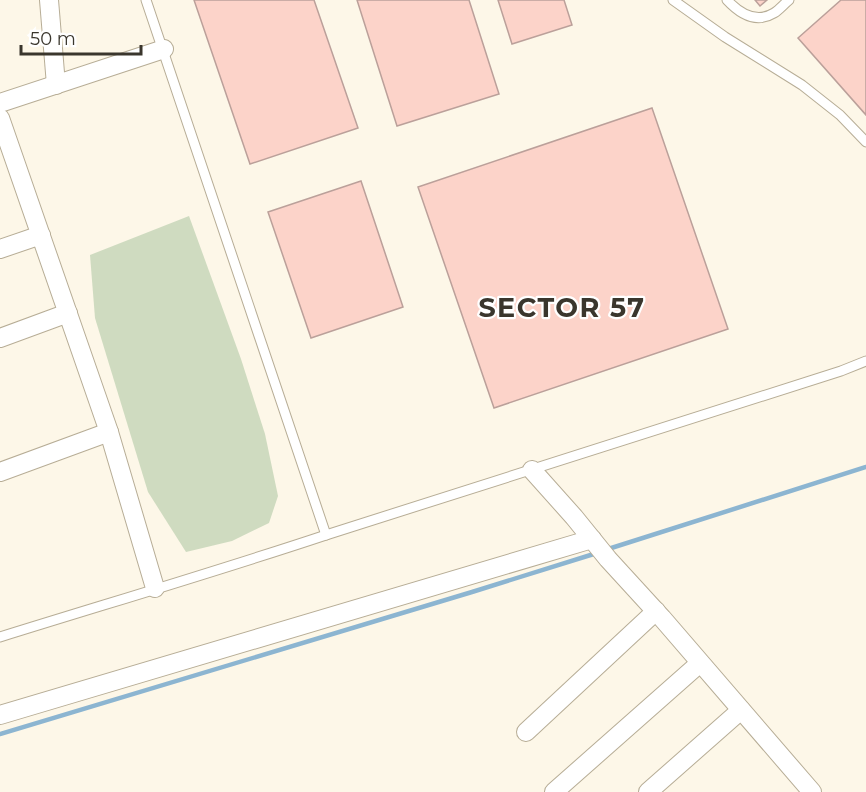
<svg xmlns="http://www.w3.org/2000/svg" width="866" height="792" font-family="Montserrat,sans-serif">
  <rect width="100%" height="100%" fill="#fdf7e8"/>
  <path fill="#cfdbc0" d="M189 216 241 359 265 434 278 496 269 523 232 541 186 552 148 492 95 318 90 255Z"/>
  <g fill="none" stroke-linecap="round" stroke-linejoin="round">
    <g stroke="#8cb5d1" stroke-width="4.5">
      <path d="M605 550 866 467"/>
      <path d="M0 734 472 592 597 553"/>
    </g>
  </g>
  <g fill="#fcd3c9" stroke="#bba09a" stroke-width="1.5">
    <path d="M194 0H314L358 128 250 164Z"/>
    <path d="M357 0H469L499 94 397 126Z"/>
    <path d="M498 0H564L572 25 512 44Z"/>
    <path d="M755 0H767L760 6Z"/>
    <path d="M841 0H866V115L798 38Z"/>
    <path d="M652 108 728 329 494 408 418 187Z"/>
    <path d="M361 181 403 307 311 338 268 212Z"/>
  </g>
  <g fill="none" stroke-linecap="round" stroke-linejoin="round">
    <defs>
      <g id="lane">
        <path d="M146 0 326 535"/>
        <path d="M673 0 725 37 802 85 840 115 866 142"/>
        <path d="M727 0C740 14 756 24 774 13 779 10 784 4 789 0"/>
        <path d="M0 637C109 603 218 571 326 535L841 371 866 361"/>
      </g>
      <g id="street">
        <path d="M49 0 56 85"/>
        <path d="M0 103 164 49"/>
        <path d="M0 118 109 432 155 588"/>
        <path d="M0 249 41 235"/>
        <path d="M0 338 68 313"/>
        <path d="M532 470 574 517 608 559 662 618 812 792"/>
        <path d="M0 472 109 432"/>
        <path d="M0 715 592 539"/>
        <path d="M526 732 656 611"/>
        <path d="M554 792 700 663"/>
        <path d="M648 792 741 710"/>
      </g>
    </defs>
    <use href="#lane" stroke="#b7ad96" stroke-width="11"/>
    <use href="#street" stroke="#b7ad96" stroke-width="20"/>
    <use href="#lane" stroke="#fff" stroke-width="9"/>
    <use href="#street" stroke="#fff" stroke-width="18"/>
  </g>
  <g text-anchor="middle" stroke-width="4.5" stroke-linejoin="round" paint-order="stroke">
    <g font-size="27" font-weight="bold" letter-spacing="1.5" fill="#3a362d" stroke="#fff">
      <text x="562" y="317">SECTOR 57</text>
    </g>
  </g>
  <path d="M21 45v9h120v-9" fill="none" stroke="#3a362d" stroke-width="3"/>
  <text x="30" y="45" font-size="18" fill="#3a362d" stroke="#ffffff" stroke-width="4.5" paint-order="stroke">50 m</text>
</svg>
